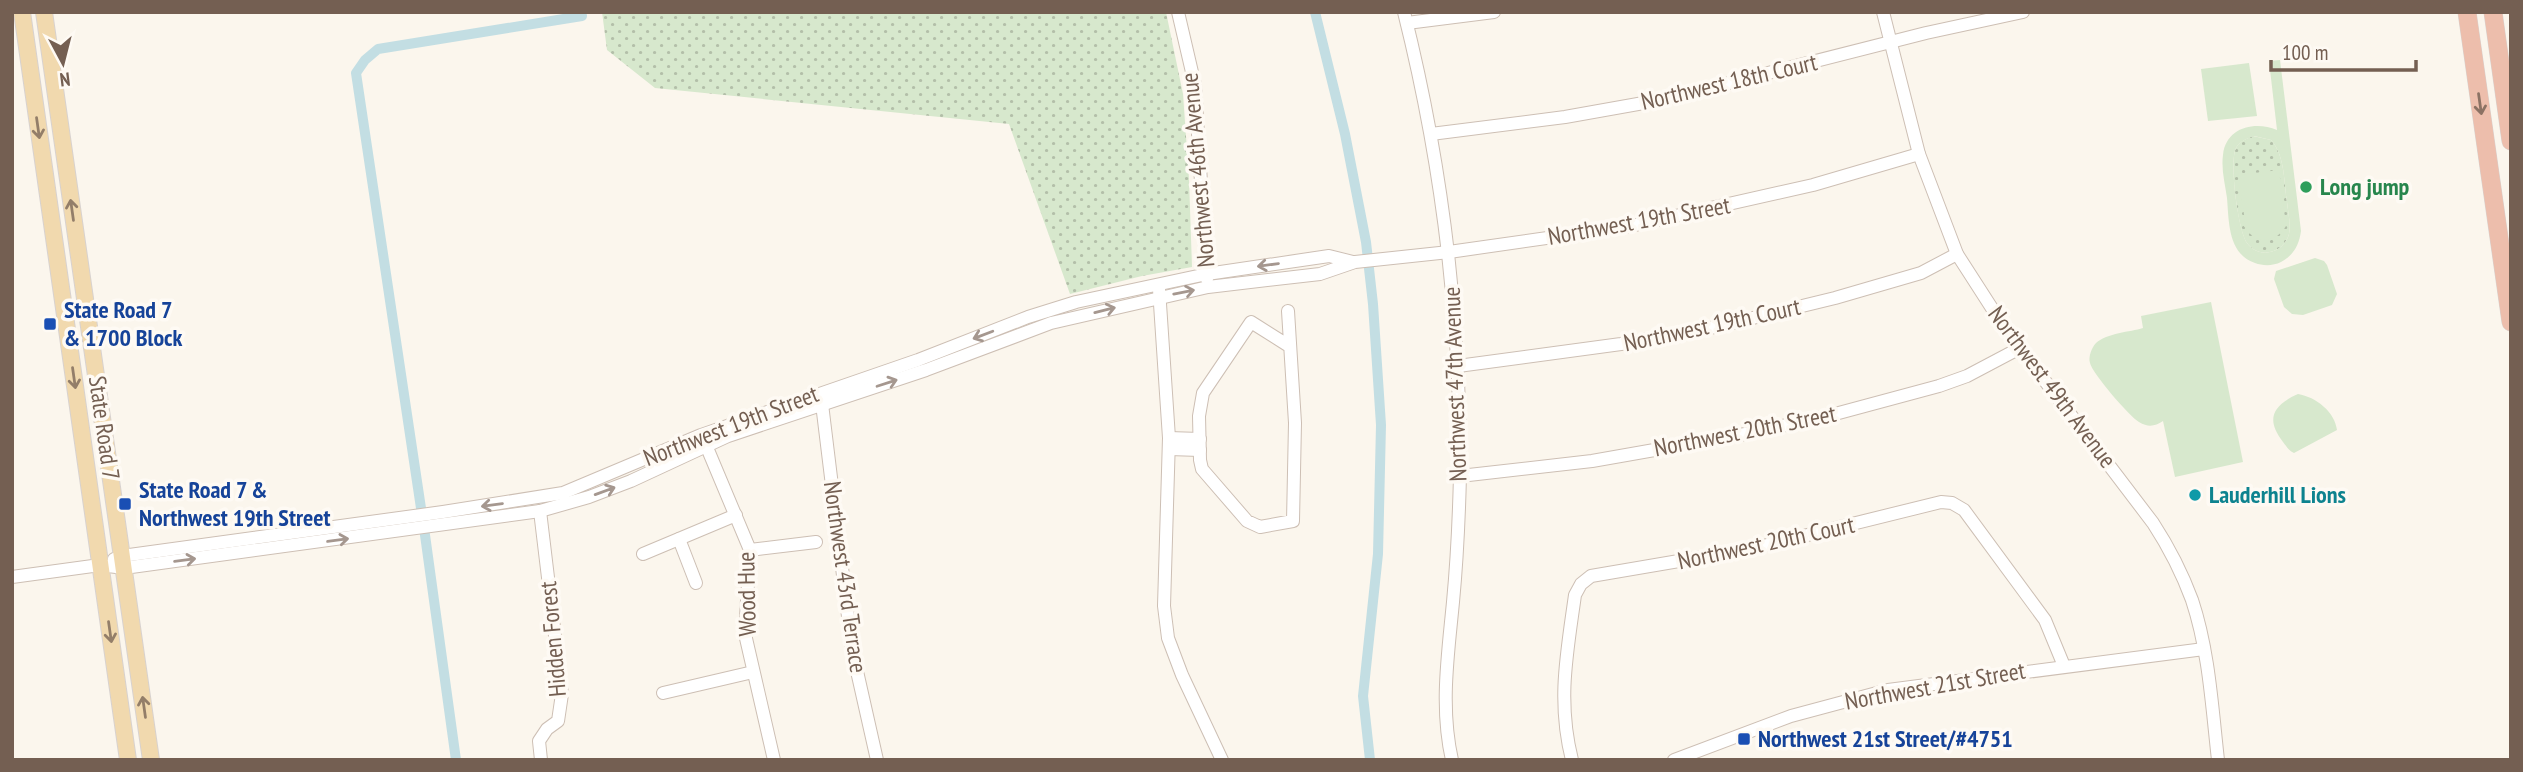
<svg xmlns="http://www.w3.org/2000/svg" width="2523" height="772" font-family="'PT Sans Narrow',sans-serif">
  <defs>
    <pattern id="grass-dots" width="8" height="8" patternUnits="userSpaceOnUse" patternTransform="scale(1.75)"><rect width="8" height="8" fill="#d7e8cd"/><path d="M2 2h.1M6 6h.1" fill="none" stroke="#b3bfa9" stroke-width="1.8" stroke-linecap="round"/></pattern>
  </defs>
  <rect width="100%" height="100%" fill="#fbf6ed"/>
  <g fill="url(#grass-dots)">
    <path d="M602 12H1166L1183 94 1189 179 1192 267 1142 276 1070 294 1009 124 655 88 607 50Z"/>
    <path d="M2253 136 2271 140C2285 155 2284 183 2287 202 2288 212 2291 224 2289 234 2284 253 2259 260 2247 243 2238 231 2229 162 2236 148 2240 141 2246 139 2253 136Z"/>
  </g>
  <g fill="#d7e8cd" fill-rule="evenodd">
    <path d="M2280 60 2301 231C2299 245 2294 255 2281 262 2273 266 2263 266 2255 263 2228 254 2229 222 2227 198 2225 184 2221 169 2223 155 2226 127 2255 121 2277 130L2269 61ZM2254 136 2271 140C2285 155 2284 183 2287 202 2288 212 2291 224 2289 234 2284 253 2259 260 2247 243 2238 230 2229 162 2236 148 2240 141 2246 139 2254 136Z"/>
    <path d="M2249 63 2257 116 2208 121 2201 69Z"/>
    <path d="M2279 170 2286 226C2274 246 2251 244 2242 222L2245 221 2238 175Z"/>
    <path d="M2315 258 2324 261 2327 265 2337 294 2332 305 2303 315 2292 314 2284 307 2274 279 2276 271Z"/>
    <path d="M2211 302 2243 462 2175 477 2163 421C2155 426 2149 428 2139 422 2130 417 2092 373 2090 363 2088 357 2092 347 2096 343 2107 333 2130 332 2143 328L2141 316Z"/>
    <path d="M2298 394C2316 397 2335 412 2337 430L2294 453C2288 450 2287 447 2283 442 2265 419 2273 405 2298 394Z"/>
  </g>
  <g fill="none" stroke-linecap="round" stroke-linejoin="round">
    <g stroke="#c3dee3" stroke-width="10">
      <path d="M1315 12 1345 134 1366 242 1373 304 1381 425 1378 554 1363 696 1370 760"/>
      <path d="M456 760 425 535 356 73 365 60 378 49 582 16 581 12"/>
    </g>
    <defs>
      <g id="minor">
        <path d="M1178 12 1195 85 1207 279"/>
        <path d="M1404 12C1442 164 1461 318 1460 475 1459 517 1457 560 1453 602 1448 655 1440 707 1452 760"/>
        <path d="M1883 12 1919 154 1957 254 2004 327 2153 523C2168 546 2182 573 2192 600 2209 651 2212 707 2218 760"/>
        <path d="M1407 23 1494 12"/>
        <path d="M1431 134 1565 117 1666 99 1926 33 2023 12"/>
        <path d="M1159 289 1169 438 1164 606 1168 638 1182 675 1222 760"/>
        <path d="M1288 311 1295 423 1293 521 1260 527 1247 521 1202 469 1200 460 1199 416 1203 393 1251 322 1289 346"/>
        <path d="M1458 366 1621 344 1720 326 1835 298 1921 273 1957 254"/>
        <path d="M820 398 822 404 852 649 877 760"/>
        <path d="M703 438 750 550 745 634 774 760"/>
        <path d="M1169 438 1200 439"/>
        <path d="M1169 449 1200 450"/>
        <path d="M1460 476 1592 461 1751 433 1835 414 1939 386 1967 376 2020 348"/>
        <path d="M540 511 562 694 558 721 547 729 539 741 541 760"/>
        <path d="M679 539 696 583"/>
        <path d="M750 550 816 542"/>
        <path d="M643 554 736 515"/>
        <path d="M114 559 122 556 443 512 563 493 701 435 918 360 1028 317 1076 302 1207 274 1329 256 1353 262"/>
        <path d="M12 577 100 565 124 568 540 511 589 497 631 481 728 436 926 370 1051 323 1208 287 1320 274 1355 262 1449 252 1631 226 1813 185 1919 154"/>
        <path d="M663 693 753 672"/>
        <path d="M1572 760C1557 701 1567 653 1575 595L1581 584 1591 576 1755 548 1941 502 1952 503 1964 510 2045 620 2064 666"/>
        <path d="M1674 760 1791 716 1888 690 2204 649"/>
      </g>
      <g id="major">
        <path d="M22 12 128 760"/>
        <path d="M44 12 151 760"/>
      </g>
      <g id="highway">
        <path d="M2467 12 2511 322"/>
        <path d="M2493 12 2511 141"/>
      </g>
    </defs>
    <use href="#minor" stroke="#cdbfb4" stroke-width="14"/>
    <use href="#major" stroke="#d8d2cf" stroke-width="18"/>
    <use href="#highway" stroke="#d8d2cf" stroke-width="19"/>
    <use href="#minor" stroke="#fff" stroke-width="12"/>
    <use href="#major" stroke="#f1d9ae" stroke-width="16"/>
    <use href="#highway" stroke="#edbeac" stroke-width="18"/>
  </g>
  <defs><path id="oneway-shaft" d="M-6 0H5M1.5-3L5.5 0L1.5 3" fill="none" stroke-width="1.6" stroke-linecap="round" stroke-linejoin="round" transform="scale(1.75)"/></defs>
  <use stroke="#8c7264" href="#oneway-shaft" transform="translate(2480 104) rotate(82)"/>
  <g stroke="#937e69">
    <use href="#oneway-shaft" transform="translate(38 128) rotate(82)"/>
    <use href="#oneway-shaft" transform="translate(72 210) rotate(-98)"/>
    <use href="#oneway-shaft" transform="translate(74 378) rotate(82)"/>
    <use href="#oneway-shaft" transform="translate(110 632) rotate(82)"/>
    <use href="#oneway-shaft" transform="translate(144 707) rotate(-98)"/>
  </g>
  <g stroke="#a5978f">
    <use href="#oneway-shaft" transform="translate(1268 265) rotate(172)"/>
    <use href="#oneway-shaft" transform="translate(1184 292) rotate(-11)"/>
    <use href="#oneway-shaft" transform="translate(1105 310) rotate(-14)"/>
    <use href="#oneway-shaft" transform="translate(983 335) rotate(159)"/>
    <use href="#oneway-shaft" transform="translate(887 383) rotate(-18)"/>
    <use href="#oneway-shaft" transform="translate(605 491) rotate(-20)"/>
    <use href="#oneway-shaft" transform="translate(492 505) rotate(172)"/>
    <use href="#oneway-shaft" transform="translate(338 540) rotate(-8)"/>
    <use href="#oneway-shaft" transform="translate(185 560) rotate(-7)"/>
  </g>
  <circle fill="#2e9e5b" stroke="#fefaf4" stroke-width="2.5" cx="2306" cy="187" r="7"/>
  <g fill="#1a4fb4" stroke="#fefaf4" stroke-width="2.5">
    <rect x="43" y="317" width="14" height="14" rx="3.5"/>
    <rect x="118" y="497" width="14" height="14" rx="3.5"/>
    <rect x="1737" y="732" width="14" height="14" rx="3.5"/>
  </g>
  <circle fill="#0f9aa8" stroke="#fefaf4" stroke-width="2.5" cx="2195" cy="495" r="7"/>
  <g text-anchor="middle" stroke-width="7" stroke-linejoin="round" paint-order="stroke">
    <g font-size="24" fill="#745f52" stroke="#fefaf4">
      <text transform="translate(1729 82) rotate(-13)" y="8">Northwest 18th Court</text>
      <text transform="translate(1198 170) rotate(-95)" y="8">Northwest 46th Avenue</text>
      <text transform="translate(1639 221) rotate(-10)" y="8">Northwest 19th Street</text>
      <text transform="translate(1712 325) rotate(-12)" y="8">Northwest 19th Court</text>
      <text transform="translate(1455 384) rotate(-92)" y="8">Northwest 47th Avenue</text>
      <text transform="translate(2052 387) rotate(53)" y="8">Northwest 49th Avenue</text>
      <text transform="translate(731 426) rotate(-21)" y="8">Northwest 19th Street</text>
      <text transform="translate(104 428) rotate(82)" y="8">State Road 7</text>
      <text transform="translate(1745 431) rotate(-11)" y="8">Northwest 20th Street</text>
      <text transform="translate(1766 543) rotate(-12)" y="8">Northwest 20th Court</text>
      <text transform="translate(845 577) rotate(82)" y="8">Northwest 43rd Terrace</text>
      <text transform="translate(747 594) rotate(-91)" y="8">Wood Hue</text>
      <text transform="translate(553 639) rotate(-95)" y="8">Hidden Forest</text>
      <text transform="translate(1935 686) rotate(-10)" y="8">Northwest 21st Street</text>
    </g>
    <g font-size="24" font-weight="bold" fill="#27864d" stroke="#fefaf4" text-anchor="start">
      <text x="2320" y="195">Long jump</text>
    </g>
    <g font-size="24" font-weight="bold" fill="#164399" stroke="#fefaf4" text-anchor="start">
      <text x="64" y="318">State Road 7<tspan x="64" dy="28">&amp; 1700 Block</tspan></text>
      <text x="139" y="498">State Road 7 &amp;<tspan x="139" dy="28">Northwest 19th Street</tspan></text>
      <text x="1758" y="747">Northwest 21st Street/#4751</text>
    </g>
    <g font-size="24" font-weight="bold" fill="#0d838f" stroke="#fefaf4" text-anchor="start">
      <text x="2209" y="503">Lauderhill Lions</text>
    </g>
  </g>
  <rect width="2523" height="772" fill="none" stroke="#745f52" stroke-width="28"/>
  <g transform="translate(63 63) rotate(173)" stroke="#fefaf4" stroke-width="5" paint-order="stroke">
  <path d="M0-5L12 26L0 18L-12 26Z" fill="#745f52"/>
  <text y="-10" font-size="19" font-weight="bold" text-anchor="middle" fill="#745f52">N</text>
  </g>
  <path d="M2271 60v10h145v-10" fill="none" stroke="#745f52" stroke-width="3.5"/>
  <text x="2282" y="60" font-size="21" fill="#745f52" stroke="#fefaf4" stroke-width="5" paint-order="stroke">100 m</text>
</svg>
